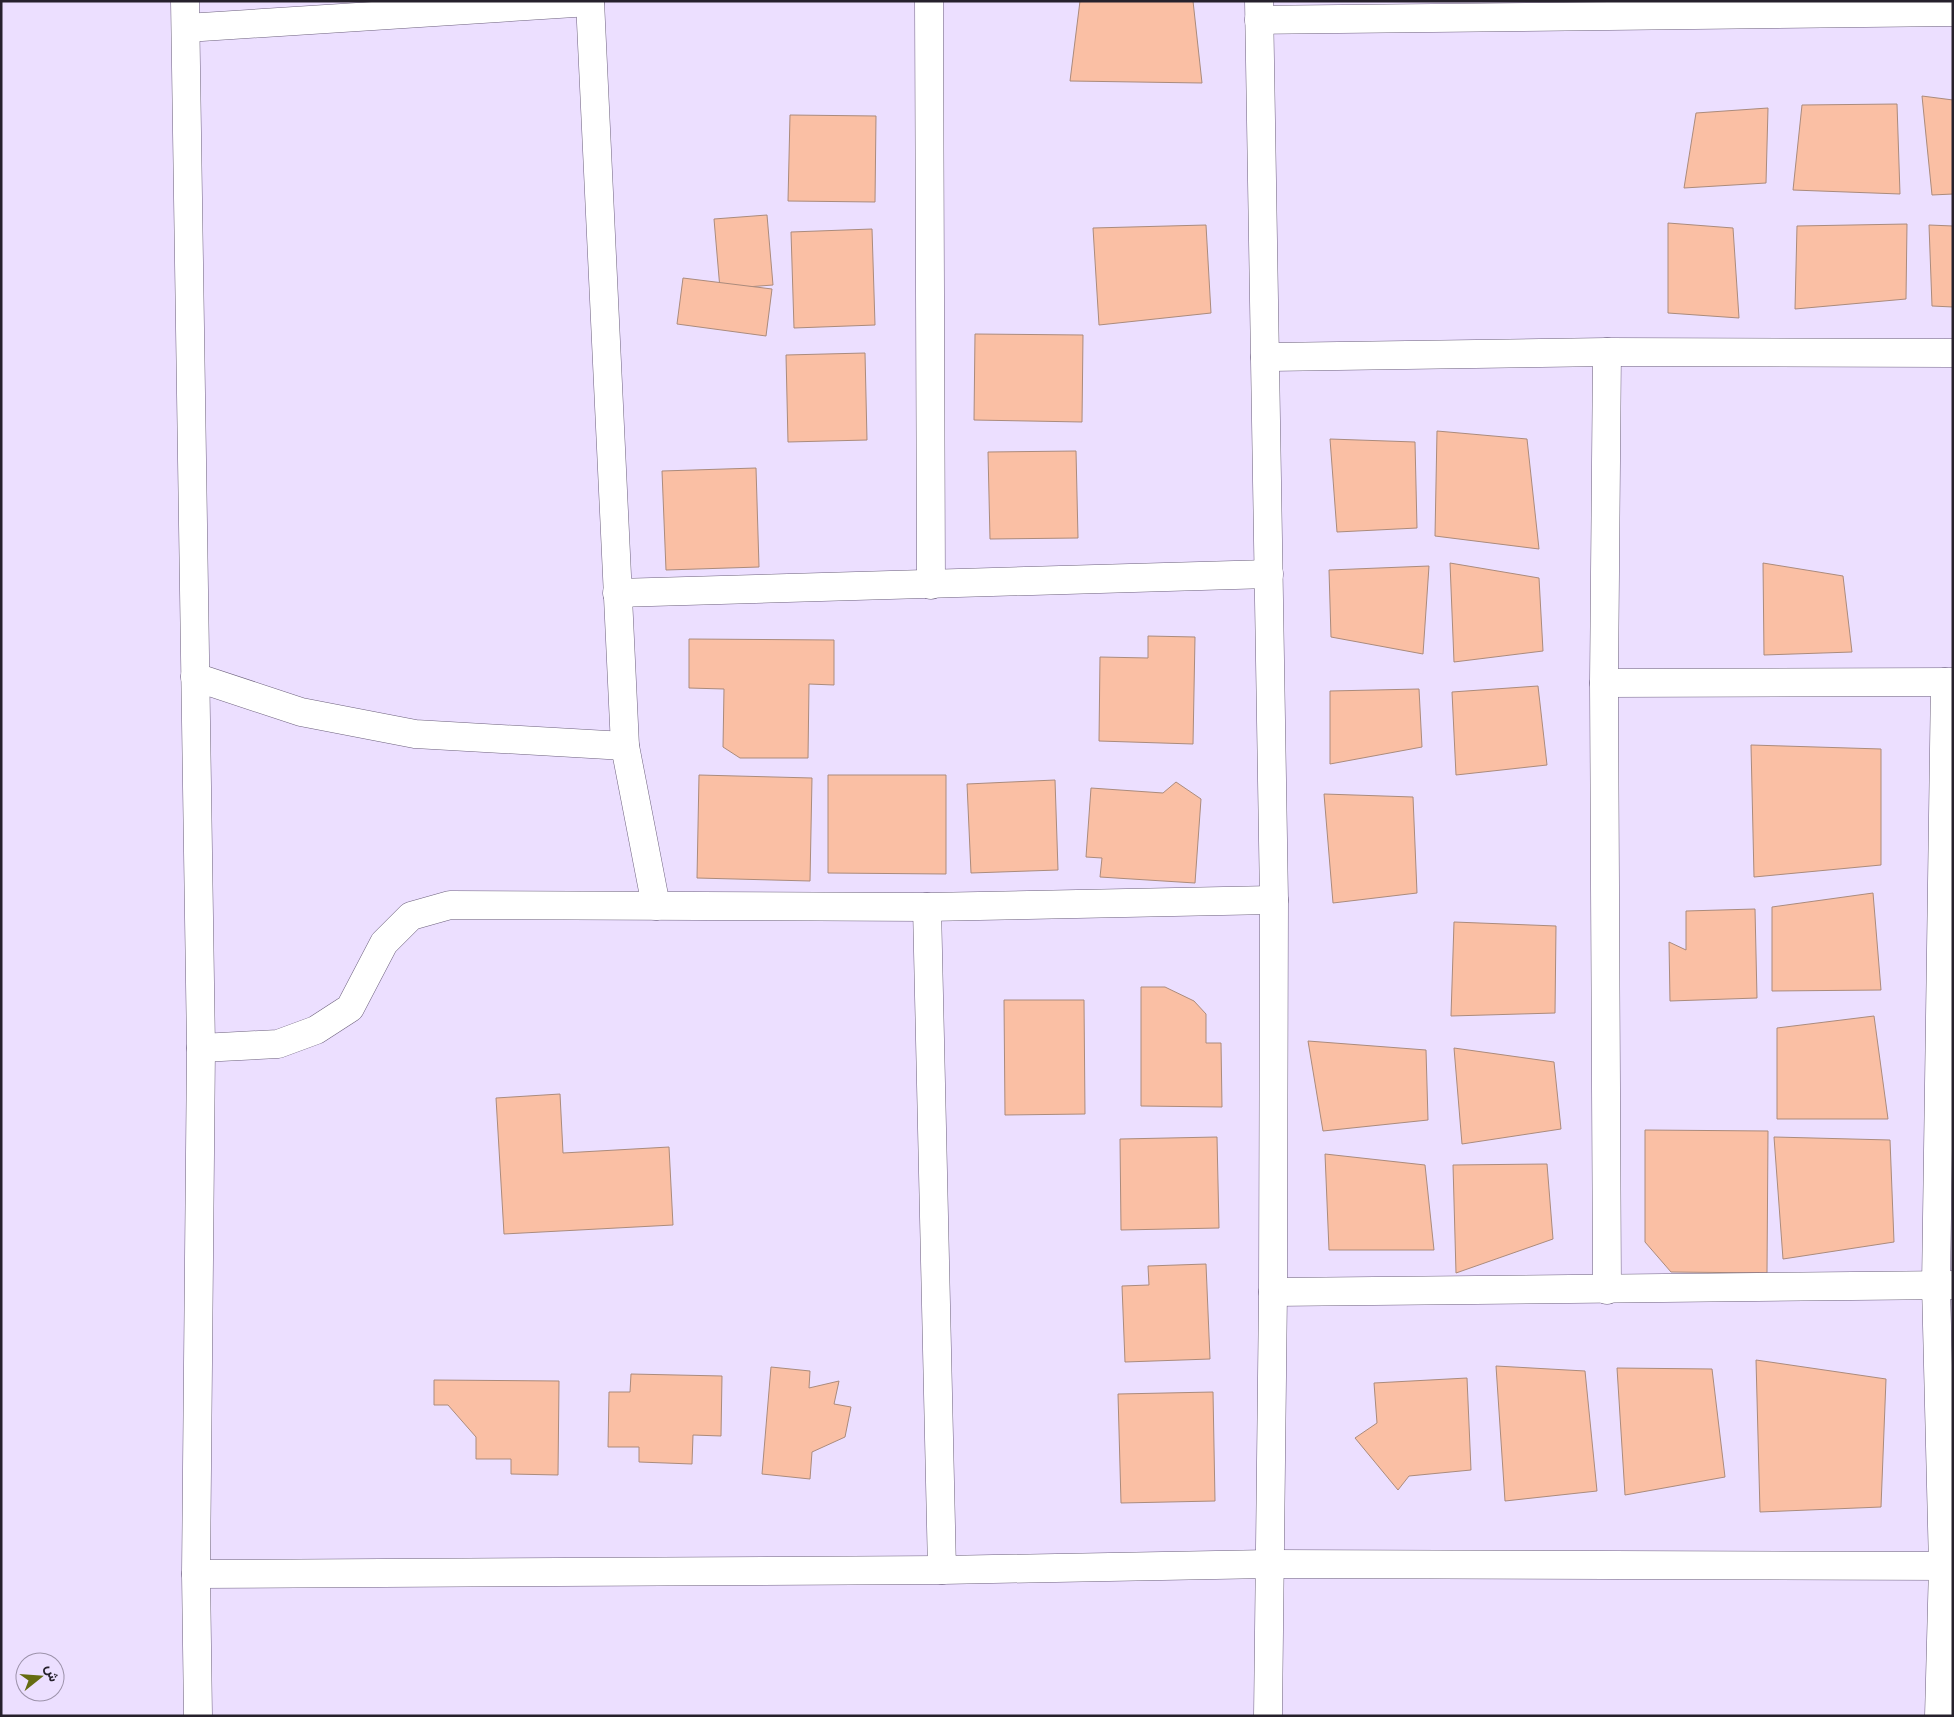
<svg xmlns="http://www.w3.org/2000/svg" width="1954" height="1717" font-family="'Exo 2',Vazirmatn,sans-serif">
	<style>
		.building { fill: #fabfa4; stroke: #ab8b7c }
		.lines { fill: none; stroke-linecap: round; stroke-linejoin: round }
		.minor-casing { stroke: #6d617d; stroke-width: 29 }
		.minor { stroke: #fff; stroke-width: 28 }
	</style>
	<rect width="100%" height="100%" fill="#ecdfff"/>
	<g class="building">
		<polygon points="1080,1 1193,1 1202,83 1070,81"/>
		<polygon points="1922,96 1953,100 1953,194 1932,195"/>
		<polygon points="1897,104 1900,194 1793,190 1802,105"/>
		<polygon points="1768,108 1766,183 1684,188 1696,113"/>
		<polygon points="790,115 876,116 875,202 788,201"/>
		<polygon points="767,215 773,285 720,289 714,219"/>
		<polygon points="1668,223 1733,228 1739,318 1668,313"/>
		<polygon points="1907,224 1906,299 1795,309 1797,226"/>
		<polygon points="1206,225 1211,313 1099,325 1093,228"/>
		<polygon points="1929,225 1953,226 1953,307 1932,306"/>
		<polygon points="872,229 875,325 794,328 791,232"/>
		<polygon points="683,278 772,289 766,336 677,324"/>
		<polygon points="975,334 1083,335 1082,422 974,420"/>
		<polygon points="865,353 867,440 788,442 786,355"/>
		<polygon points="1437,431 1527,439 1539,549 1435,536"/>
		<polygon points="1330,439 1415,442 1417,528 1337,532"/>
		<polygon points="1076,451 1078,538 990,539 988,452"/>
		<polygon points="756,468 759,567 666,570 662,471"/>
		<polygon points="1450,563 1539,578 1543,651 1454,662"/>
		<polygon points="1763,563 1843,576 1852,652 1764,655"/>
		<polygon points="1429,566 1423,654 1331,637 1329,570"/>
		<polygon points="1148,636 1195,637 1193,744 1099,741 1100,657 1148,658"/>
		<polygon points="689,639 834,640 834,685 809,684 808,758 740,758 723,747 724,689 689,688"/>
		<polygon points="1538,686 1547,765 1456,775 1452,692"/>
		<polygon points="1419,689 1422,747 1330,764 1330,691"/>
		<polygon points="1751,745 1881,749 1881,865 1754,877"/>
		<polygon points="699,775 812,778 810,881 697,878"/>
		<polygon points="828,775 946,775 946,874 828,873"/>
		<polygon points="1055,780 1058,870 971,873 967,784"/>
		<polygon points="1176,782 1201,799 1195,883 1100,877 1102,858 1086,857 1091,788 1163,793"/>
		<polygon points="1324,794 1413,797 1417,893 1333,903"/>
		<polygon points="1873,893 1881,990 1772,991 1772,907"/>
		<polygon points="1755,909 1757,998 1670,1001 1669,942 1686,950 1686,911"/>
		<polygon points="1454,922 1556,926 1555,1013 1451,1016"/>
		<polygon points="1141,987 1165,987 1194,1001 1206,1014 1206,1043 1221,1043 1222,1107 1141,1106"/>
		<polygon points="1004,1000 1084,1000 1085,1114 1005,1115"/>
		<polygon points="1874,1016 1888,1119 1777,1119 1777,1028"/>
		<polygon points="1308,1041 1426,1050 1428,1120 1323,1131"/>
		<polygon points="1454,1048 1554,1062 1561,1129 1462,1144"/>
		<polygon points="560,1094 563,1153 669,1147 673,1225 504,1234 496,1098"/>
		<polygon points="1645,1130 1768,1131 1767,1273 1671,1272 1645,1242"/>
		<polygon points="1217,1137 1219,1228 1121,1230 1120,1139"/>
		<polygon points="1774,1137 1890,1140 1894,1242 1783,1259"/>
		<polygon points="1325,1154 1425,1165 1434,1250 1329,1250"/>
		<polygon points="1547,1164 1553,1239 1456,1273 1453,1165"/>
		<polygon points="1206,1264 1210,1359 1125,1362 1122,1286 1149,1285 1148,1266"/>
		<polygon points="1756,1360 1886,1379 1881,1507 1760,1512"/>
		<polygon points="1496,1366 1585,1371 1597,1491 1505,1501"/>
		<polygon points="771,1367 810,1371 809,1388 839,1381 834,1404 851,1407 845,1437 812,1452 810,1479 762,1474"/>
		<polygon points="1617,1368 1712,1369 1725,1477 1625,1495"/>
		<polygon points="631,1374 722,1376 721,1436 693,1435 692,1464 639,1462 639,1447 608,1447 609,1392 630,1392"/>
		<polygon points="1467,1378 1471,1470 1409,1476 1398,1490 1355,1438 1377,1423 1374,1383"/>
		<polygon points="434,1380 559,1381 558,1475 511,1474 511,1459 476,1459 476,1437 448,1405 434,1405"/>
		<polygon points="1213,1392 1215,1501 1121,1503 1118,1394"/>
	</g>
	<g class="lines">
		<g class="minor-casing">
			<g id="minor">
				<polyline points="185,1 201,1048 196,1574 198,1716"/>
				<polyline points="590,1 625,746 656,906"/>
				<polyline points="929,1 931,585"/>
				<polyline points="1259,1 1274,900 1273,1292 1268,1716"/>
				<polyline points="1259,20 1953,12"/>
				<polyline points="186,28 590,2"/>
				<polyline points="1607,352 1604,683 1607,1290"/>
				<polyline points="1265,357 1607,352 1953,353"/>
				<polyline points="617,593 1269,574"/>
				<polyline points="195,677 301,712 415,734 625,746"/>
				<polyline points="1604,683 1953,682"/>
				<polyline points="927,907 942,1570"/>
				<polyline points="201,1048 278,1044 316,1030 350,1008 384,943 411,916 450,905 927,907 1274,900"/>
				<polyline points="1273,1292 1953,1285"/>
				<polyline points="196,1574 942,1570 1269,1564 1953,1566"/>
				<polyline points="1939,1716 1943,1566 1936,1285 1945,682"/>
			</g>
		</g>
		<use href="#minor" class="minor"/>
	</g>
	<rect width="1954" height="1717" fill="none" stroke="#26212c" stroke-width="5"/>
	<g transform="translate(40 1677) rotate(73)"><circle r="24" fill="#ecdfff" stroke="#9d93ab"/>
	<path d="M0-4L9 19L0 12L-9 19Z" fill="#666c11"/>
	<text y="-8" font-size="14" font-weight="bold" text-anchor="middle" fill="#26212c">ش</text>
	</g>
</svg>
